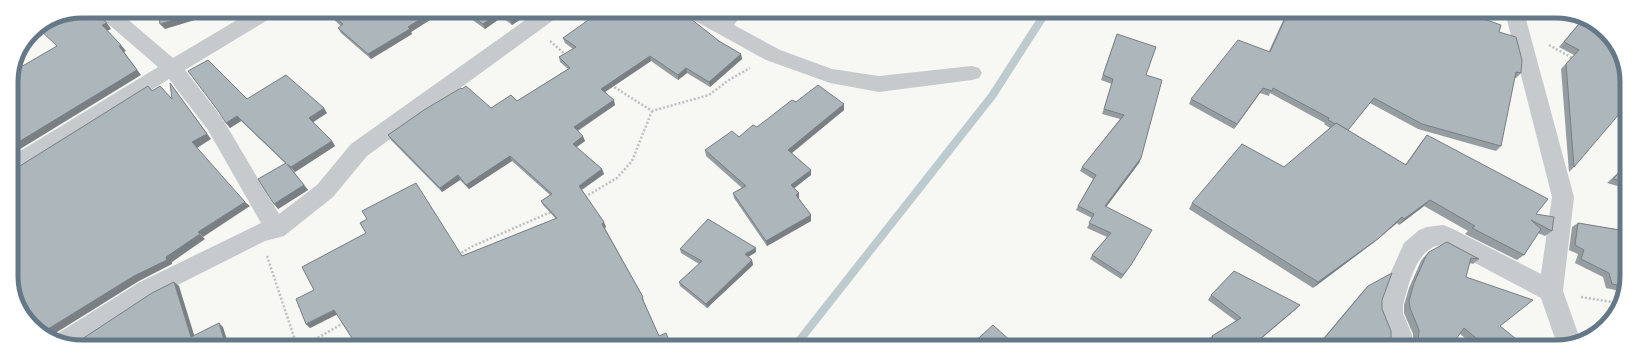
<svg xmlns="http://www.w3.org/2000/svg" width="1638" height="358" font-family="'DM Sans',sans-serif">
	<style>
		.lines { fill: none; stroke-linecap: round; stroke-linejoin: round }
		.stream { stroke: #bdcace; stroke-width: 8 }
		.path { stroke: #bdc0c2; stroke-width: 2.5; stroke-dasharray: 2 2; stroke-linecap: butt }
		.street { fill: #c6cacd; fill-rule: evenodd }
		.wall { fill: #959da1 }
		.shaded-wall { fill: #797f83 }
		.building { fill: #adb6bb; stroke: #797f83 }
		.rim { fill: none; stroke: #647887; stroke-width: 5 }
	</style>
	<rect width="100%" height="100%" fill="#f7f7f3"/>
	<g class="lines">
		<polyline class="stream" points="795,346 992,96 1046,12"/>
		<g class="path">
			<polyline points="550,41 567,56"/>
			<polyline points="1549,45 1574,59"/>
			<polyline points="611,85 652,111 709,95 729,80 750,68"/>
			<polyline points="585,197 617,178 632,161 652,111"/>
			<polyline points="458,255 473,246 551,212"/>
			<polyline points="267,256 297,346"/>
			<polyline points="1581,297 1618,303"/>
			<polyline points="304,346 345,322"/>
		</g>
		<g class="street">
			<polygon points="96,11 118,11 173,58 252,11 276,11 274,16 185,70 222,118 279,214 317,185 351,144 538,11 561,11 559,16 367,156 333,197 284,236 265,241 156,296 81,346 69,346 54,338 55,335 140,282 261,223 208,130 169,79 20,173 12,176 12,156 158,67 99,16"/>
			<polygon points="685,12 710,12 720,17 724,12 743,12 734,25 780,50 832,69 879,76 972,66 979,68 982,73 979,78 972,80 879,92 830,83 766,60 688,17"/>
			<path d="M1505,12H1524L1574,197L1563,291L1580,339L1558,347L1541,298L1441,245C1416,248 1409,284 1403,305V313L1412,335V347H1387L1388,335L1379,313V305L1386,283L1404,243L1419,230L1427,227L1443,225L1451,228L1541,274L1552,197Z"/>
		</g>
	</g>
	<g class="wall">
		<polygon points="120,11 145,11 130,19"/>
		<polygon points="324,11 444,11 411,32 412,34 371,59 341,33 338,28 341,26"/>
		<polygon points="460,11 533,11 512,25 502,17 485,29"/>
		<polygon points="588,11 687,12 686,12 688,14 688,17 719,41 741,54 742,59 710,87 687,73 678,80 651,61 605,92 615,105 578,131 585,141 576,147 602,169 604,174 582,190 606,227 605,228 643,297 644,301 644,302 659,336 671,346 337,314 310,328 306,324 462,256 556,219 543,205 541,201 550,195 512,161 469,189 460,180 442,192 391,140 388,135 462,89 491,108 517,101 568,69 560,62 559,57 573,49 565,43 563,38 595,16"/>
		<polygon points="785,12 795,12 790,15"/>
		<polygon points="1283,12 1464,12 1499,32 1521,73 1516,78 1514,78 1501,146 1496,151 1418,129 1370,103 1348,130 1405,165 1422,141 1427,135 1536,214 1552,231 1545,236 1538,233 1524,255 1517,260 1465,234 1468,231 1424,206 1399,225 1397,223 1373,243 1313,288 1189,209 1192,203 1284,167 1330,128 1324,124 1325,123 1270,93 1269,96 1260,93 1234,129 1189,104 1191,99 1269,51 1286,14"/>
		<polygon points="1565,12 1569,12 1606,32 1574,167 1569,172 1561,69 1574,55 1559,47 1581,21"/>
		<polygon points="1117,34 1146,75 1141,158 1139,163 1106,207 1128,269 1121,279 1090,259 1092,255 1107,237 1087,228 1092,218 1076,210 1078,206 1093,179 1080,171 1082,167 1120,119 1102,114 1112,84 1101,80"/>
		<polygon points="247,99 327,113 313,122 332,141 335,146 295,172 291,168 308,190 278,209 285,163 241,121 230,128 226,123"/>
		<polygon points="796,102 844,104 844,110 792,153 811,175 794,188 799,193 799,199 811,215 811,221 767,246 734,198 733,193 742,188 706,156 705,150 739,137 757,127"/>
		<polygon points="1626,165 1626,203 1621,187 1607,183"/>
		<polygon points="1578,223 1626,231 1626,289 1624,292 1606,288 1603,277 1575,263 1578,254 1569,250 1572,227"/>
		<polygon points="1447,242 1479,259 1473,264 1469,263 1466,277 1500,326 1526,347 1476,347 1460,334 1450,347 1316,347 1363,291 1368,286 1382,300 1382,309 1391,344 1413,344 1413,334 1404,313 1404,305 1409,288 1421,261 1424,257 1429,252"/>
		<polygon points="756,248 756,252 748,257 752,260 753,265 707,308 680,286 679,282 699,264 681,253 680,249"/>
		<polygon points="1211,295 1300,305 1296,309 1261,339 1270,347 1211,347 1208,343 1209,341 1208,340 1212,336 1236,321 1208,300"/>
	</g>
	<g class="shaded-wall">
		<polygon points="130,11 145,11 130,19 125,13"/>
		<polygon points="202,11 210,11 207,12 208,16 165,29 160,24"/>
		<polygon points="433,11 444,11 411,32 412,34 371,59 368,54 408,27"/>
		<polygon points="523,11 533,11 512,25 510,20"/>
		<polygon points="500,12 502,17 485,29 483,24"/>
		<polygon points="790,12 795,12 790,15"/>
		<polygon points="107,23 111,29 107,31 102,25"/>
		<polygon points="121,45 126,51 124,52 141,75 12,154 12,146 119,46"/>
		<polygon points="741,54 742,59 710,87 709,82"/>
		<polygon points="650,56 651,61 602,94 601,89"/>
		<polygon points="686,68 687,73 678,80 678,75"/>
		<polygon points="170,83 211,139 197,148 192,142"/>
		<polygon points="1263,88 1260,93 1234,129 1237,124"/>
		<polygon points="614,100 615,105 575,132 574,127"/>
		<polygon points="844,104 844,110 788,156 788,150"/>
		<polygon points="324,108 327,113 312,123 309,118"/>
		<polygon points="237,116 241,121 230,128 226,123"/>
		<polygon points="583,136 585,141 574,149 573,144"/>
		<polygon points="332,141 335,146 295,172 291,167"/>
		<polygon points="510,156 512,161 469,189 466,185"/>
		<polygon points="1141,158 1139,163 1103,211 1105,206"/>
		<polygon points="602,169 604,174 581,190 579,186"/>
		<polygon points="811,170 811,175 792,190 791,185"/>
		<polygon points="458,175 460,180 442,192 440,188"/>
		<polygon points="304,185 308,190 278,209 274,204"/>
		<polygon points="799,193 799,199 796,201 796,195"/>
		<polygon points="1430,200 1424,206 1399,225 1404,219"/>
		<polygon points="245,202 250,206 203,237 198,232"/>
		<polygon points="811,215 811,221 767,246 766,241"/>
		<polygon points="1402,217 1397,223 1373,243 1313,288 1318,282"/>
		<polygon points="604,222 606,227 604,228 602,224"/>
		<polygon points="200,234 205,239 172,262 172,264 139,281 54,334 53,337 46,334 48,329"/>
		<polygon points="1149,234 1128,269 1121,279 1123,275"/>
		<polygon points="756,248 756,252 745,259 745,254"/>
		<polygon points="752,260 753,265 707,308 706,304"/>
		<polygon points="174,282 179,286 196,341 191,337"/>
		<polygon points="1300,305 1296,309 1257,342 1261,338"/>
		<polygon points="334,310 338,314 310,328 306,324"/>
		<polygon points="219,323 223,327 229,346 226,346"/>
	</g>
	<g class="building">
		<polygon points="82,11 93,11 107,23 102,25 121,45 119,46 137,70 12,146 11,78 14,71 57,46 38,28 55,16"/>
		<polygon points="122,11 130,11 125,13"/>
		<polygon points="158,11 202,11 160,24"/>
		<polygon points="327,11 433,11 408,27 410,29 368,54 338,28 343,24"/>
		<polygon points="465,11 523,11 510,20 500,12 483,24"/>
		<polygon points="595,11 686,12 688,14 686,15 719,41 741,54 709,82 686,68 678,75 650,56 601,89 614,100 574,127 583,136 573,144 602,169 579,186 604,222 602,224 643,297 642,298 659,336 666,333 671,346 357,346 334,310 306,324 296,299 314,290 302,267 366,233 360,223 367,219 362,211 416,183 462,256 557,218 541,201 552,194 510,156 466,185 458,175 440,188 388,135 424,110 461,88 462,89 466,86 491,108 511,95 517,101 570,68 559,57 576,47 563,38 598,13"/>
		<polygon points="1288,12 1464,12 1501,25 1499,32 1516,37 1522,60 1521,73 1516,72 1501,146 1422,124 1374,98 1348,130 1336,123 1335,124 1328,120 1329,118 1273,88 1272,91 1263,88 1237,124 1191,99 1238,40 1270,52"/>
		<polygon points="1583,19 1606,32 1626,68 1626,106 1574,167 1566,64 1579,50 1564,42"/>
		<polygon points="1117,34 1156,47 1146,75 1162,80 1141,158 1105,206 1152,230 1131,265 1123,275 1092,255 1111,233 1089,223 1094,214 1078,206 1096,175 1082,167 1124,115 1104,109 1113,79 1103,75"/>
		<polygon points="208,60 247,99 286,75 324,108 309,118 332,141 291,167 287,164 304,185 274,204 258,179 286,163 237,116 226,123 219,112 188,71"/>
		<polygon points="170,83 207,134 192,142 245,202 198,232 200,234 166,257 167,260 134,276 48,329 46,334 32,326 12,290 12,170 15,169 148,86 152,91 160,86 172,99"/>
		<polygon points="818,85 844,104 788,150 811,170 791,185 799,193 796,195 811,215 766,241 733,193 746,186 705,150 732,131 739,137 753,125 757,127 792,100 796,102"/>
		<polygon points="1336,123 1406,165 1427,135 1548,199 1536,214 1554,217 1552,231 1531,220 1541,229 1524,255 1472,228 1475,226 1430,200 1404,219 1402,217 1379,238 1318,282 1192,203 1242,144 1284,167"/>
		<polygon points="1626,166 1626,182 1613,179"/>
		<polygon points="708,219 756,248 745,254 752,260 706,304 679,282 702,261 680,249"/>
		<polygon points="1578,223 1626,231 1626,287 1612,284 1609,273 1581,259 1584,250 1575,245"/>
		<polygon points="1447,242 1479,259 1471,258 1466,277 1533,300 1500,326 1526,347 1487,347 1464,328 1450,347 1317,347 1368,286 1392,273 1382,300 1382,309 1391,331 1391,344 1418,344 1419,330 1410,308 1409,301 1414,283 1426,256 1429,252"/>
		<polygon points="1234,271 1300,305 1261,338 1270,347 1218,347 1211,339 1213,337 1212,336 1241,318 1211,295"/>
		<polygon points="174,282 191,337 219,323 226,346 82,346 82,339 152,293"/>
		<polygon points="993,325 1015,345 1013,346 970,346"/>
		<polygon points="1549,340 1553,347 1536,347"/>
	</g>
	<path d="M0 0H1638V358H0ZM82 18H1556A64 64 0 0 1 1620 82V276A64 64 0 0 1 1556 340H82A64 64 0 0 1 18 276V82A64 64 0 0 1 82 18Z" fill="#fff" fill-rule="evenodd"/>
	<path class="rim" d="M82 18H1556A64 64 0 0 1 1620 82V276A64 64 0 0 1 1556 340H82A64 64 0 0 1 18 276V82A64 64 0 0 1 82 18Z"/>
</svg>
